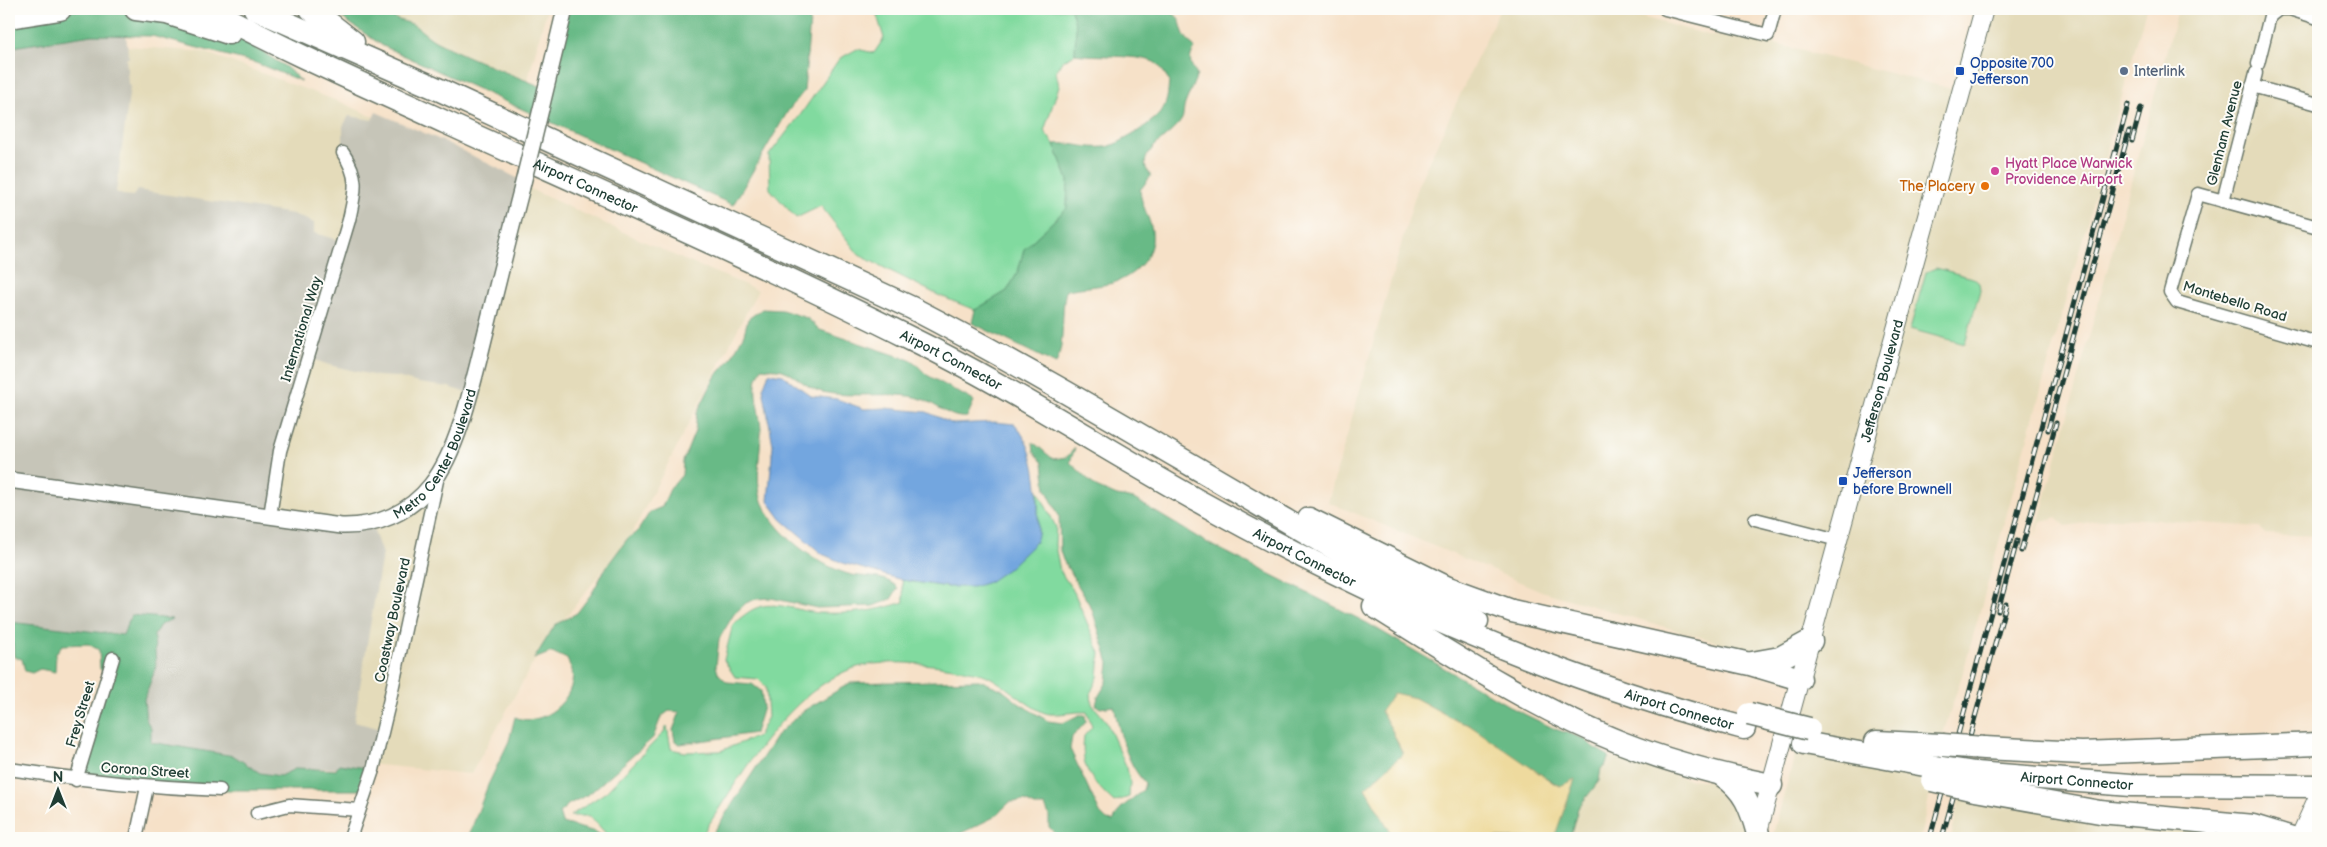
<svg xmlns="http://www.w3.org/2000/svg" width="2327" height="847" font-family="'Balsamiq Sans',sans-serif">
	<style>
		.built { fill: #e4dbba }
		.industrial { fill: #c6c5b8 }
		.green { fill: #81da9f; stroke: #508c6a }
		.forest { fill: #68ba86; stroke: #447c5d }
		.sand { fill: #eeda9e; stroke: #868c69 }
		.water { fill: #73a6df; stroke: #49728a }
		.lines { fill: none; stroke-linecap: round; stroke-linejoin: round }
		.minor-casing { stroke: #6a7668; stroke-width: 15 }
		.tertiary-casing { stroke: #6a7668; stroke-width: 18 }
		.secondary-casing { stroke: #6a7668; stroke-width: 20 }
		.primary-casing { stroke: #6a7668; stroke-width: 21 }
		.motorway-casing { stroke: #6a7668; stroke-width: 25 }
		.minor { stroke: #fff; stroke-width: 12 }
		.tertiary { stroke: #fff; stroke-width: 15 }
		.secondary { stroke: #fff; stroke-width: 18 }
		.primary { stroke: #fff; stroke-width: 19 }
		.motorway { stroke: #fff; stroke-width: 22 }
		.rail-casing { stroke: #1f3d34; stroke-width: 5 }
		.rail { stroke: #fdfcf7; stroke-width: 3; stroke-dasharray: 9; stroke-linecap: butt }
		.tertiary-bridge-casing { stroke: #6a7668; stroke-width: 18; stroke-linecap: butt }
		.motorway-bridge-casing { stroke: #6a7668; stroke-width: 25; stroke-linecap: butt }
		.tertiary-bridge { stroke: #fff; stroke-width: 15 }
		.motorway-bridge { stroke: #fff; stroke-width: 22 }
		.transit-dot { fill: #1a4fb4; stroke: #fdfcf7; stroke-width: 2 }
		.service-dot { fill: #5c6f8a; stroke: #fdfcf7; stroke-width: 2 }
		.hotel-dot { fill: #d1479c; stroke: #fdfcf7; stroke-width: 2 }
		.food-dot { fill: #e8710a; stroke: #fdfcf7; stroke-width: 2 }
		.labels { text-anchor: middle; stroke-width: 4; stroke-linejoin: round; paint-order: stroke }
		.transit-label { font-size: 14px; fill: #164399; stroke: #fdfcf7; text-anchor: start }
		.service-label { font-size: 14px; fill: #4e5e75; stroke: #fdfcf7; text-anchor: start }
		.street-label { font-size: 14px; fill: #1f3d34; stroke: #fdfcf7 }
		.hotel-label { font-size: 14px; fill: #b23c85; stroke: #fdfcf7; text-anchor: start }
		.food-label { font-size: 14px; fill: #c56008; stroke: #fdfcf7; text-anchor: end }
	</style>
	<rect width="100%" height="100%" fill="#fdfcf7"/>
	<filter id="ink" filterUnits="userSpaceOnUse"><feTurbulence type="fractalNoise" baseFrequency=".02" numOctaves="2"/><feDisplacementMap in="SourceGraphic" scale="10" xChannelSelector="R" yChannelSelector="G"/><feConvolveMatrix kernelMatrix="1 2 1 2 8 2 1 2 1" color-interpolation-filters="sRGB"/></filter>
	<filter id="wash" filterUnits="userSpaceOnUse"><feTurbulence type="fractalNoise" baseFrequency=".0096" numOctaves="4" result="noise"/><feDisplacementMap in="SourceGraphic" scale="20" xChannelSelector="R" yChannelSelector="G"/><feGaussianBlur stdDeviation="1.12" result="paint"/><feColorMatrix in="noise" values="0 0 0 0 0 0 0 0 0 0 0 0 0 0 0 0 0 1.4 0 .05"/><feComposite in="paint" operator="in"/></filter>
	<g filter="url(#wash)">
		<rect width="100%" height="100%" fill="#f6e1c8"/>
		<g class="built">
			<polygon points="351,9 547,9 522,101"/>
			<polygon points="1500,9 1612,9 1708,35 1775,44 1952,89 1975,9 2146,9 1964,669 1944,731 1920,838 1772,838 1818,671 1544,592 1328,502 1418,185"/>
			<polygon points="2178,9 2318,9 2318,536 2265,534 2260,527 2144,519 2113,518 2066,526 2056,517 2041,522 2035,536"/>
			<polygon points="75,42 204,52 343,103 682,259 758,290 632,533 541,649 471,774 121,740 9,50"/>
			<polygon points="1609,756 1687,779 1721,782 1754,833 1769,838 1554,838 1575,779 1599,781 1601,768 1605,766"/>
			<polygon points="1961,791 2283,838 1951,838"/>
		</g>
		<polygon class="industrial" points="92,35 126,36 129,58 126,58 128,83 130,87 116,192 123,195 133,196 137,190 293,214 314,223 314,233 341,241 356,189 343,153 343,126 349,116 372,120 376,112 445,142 521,180 469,394 449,387 418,383 397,377 377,376 329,365 307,357 272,517 371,523 382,554 354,722 382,729 372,769 297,768 280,776 260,773 234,756 151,742 151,728 146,720 144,699 156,667 154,635 160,625 170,622 124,635 9,622 9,46 13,47"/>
		<g class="green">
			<polygon points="875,9 1071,9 1076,27 1075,54 1062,61 1056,72 1059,86 1044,131 1054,144 1068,180 1067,208 1024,249 1018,272 1007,291 975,310 938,295 859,255 821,206 796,218 770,189 769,155 801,114 839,59 857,49 874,53 884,38"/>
			<polygon points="1936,268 1973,278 1979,283 1980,290 1965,344 1910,329 1926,272"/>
			<path d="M1038,490L1056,527L1055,545L1060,571L1074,592L1100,653L1098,677L1091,692L1092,704L1106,721L1127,768L1130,782L1129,797L1114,802C1091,780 1080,769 1084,736L1092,727L1087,712C1075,711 1062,715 1050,714C1033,713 999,678 982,674C946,665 878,655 844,672C780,702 738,781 700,838H610L590,816H570L606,792L664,732L667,726L671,749L685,752L720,751L758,736L768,717L766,687L758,679L735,677L724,660L733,624C741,618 749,610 759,607C778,601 801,612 820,613C852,614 873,612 904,602L902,580L948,587L1038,535Z"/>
		</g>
		<g class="forest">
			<path d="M329,9H382C391,19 400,20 412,24C418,27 429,38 437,42C473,60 510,74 547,89L568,9H811L804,91L788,111L733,205L383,46Z"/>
			<path d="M1071,9H1165C1181,18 1178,16 1183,32C1185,38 1192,44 1195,49C1187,58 1191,66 1197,75C1193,85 1189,94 1185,104C1183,109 1184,115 1182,119C1172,138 1130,153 1151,176L1140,190C1141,205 1150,218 1152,231C1155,256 1135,276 1113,283C1098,287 1081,287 1066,290C1060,314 1066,340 1056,364L972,323L975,310L1007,291L1018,272L1024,249L1067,208L1068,180L1054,144C1071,142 1087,149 1104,147C1117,147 1152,123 1160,113C1168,103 1168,92 1169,80C1165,75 1162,68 1157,64C1146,54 1093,57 1075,54L1076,27Z"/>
			<polygon points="93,10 138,12 237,36 286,67 301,81 256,63 152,36 92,35 13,47 9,46 9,21 65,11"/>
			<path d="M762,309L782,310L807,318L820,330L913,361L927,375L974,401L967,417C950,419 938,405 922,399C896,390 852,399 822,392C807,388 798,377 785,371C779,368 769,369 762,368C748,388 762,412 761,435C760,452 757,471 759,488C762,526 818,567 852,575C870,578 885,575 898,588L891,599L873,606L817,608L771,598L756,599L746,603L734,614L719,639L716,666L718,673L727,682L752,684L761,691L763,707L755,733L680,744L675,741L673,730L680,712L669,711L661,717L653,738L589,794L569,804L559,813L562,823L596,832L605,838H468L488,785L509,741L515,717C541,729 578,699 572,670C571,667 568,662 567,659L552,652L534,659L555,625L577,613L592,593L607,566L628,538L637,532L650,512L662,507L670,489L682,475L683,461L695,431L697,413L715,377L730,360L744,334L748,319Z"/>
			<path d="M1033,442L1053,459L1067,457L1075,448L1070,462L1096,487L1117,496L1134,499L1204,541L1367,623L1516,710L1555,729L1585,739L1593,747L1609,756L1605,766L1601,768L1599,781L1578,808L1570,838H1554L1560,786L1508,754L1469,725L1457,721L1415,698L1403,696L1381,711L1392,730L1403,754L1365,788L1394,838L1353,835L1351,838H1060L1049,827V815L1045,806H1035L1025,801L1010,802L994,817L951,838H710L778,734L803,711L850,683L979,680L1001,689L1020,704L1048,721L1063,723L1079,715H1085L1086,722L1072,737L1070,749L1100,813L1107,820L1113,821L1121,808L1143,790L1145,783C1126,762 1120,733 1114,706L1100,708L1096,705L1098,697L1107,682L1109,663L1092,609L1063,560L1060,551L1059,516L1046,489L1043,463L1034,452Z"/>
			<polygon points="131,615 172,619 160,625 154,635 156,667 144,699 146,720 151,728 151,742 234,756 260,773 280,776 297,768 336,770 339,764 372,769 366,790 229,790 78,779 106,675 100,669 99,650 88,644 62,645 56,653 55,672 40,669 32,673 25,671 22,659 14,657 13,644 9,641 9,622 123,635"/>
		</g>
		<polygon class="sand" points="1394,693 1415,698 1457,721 1469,725 1555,784 1560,786 1575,779 1554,838 1394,838 1365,788 1403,754 1392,730 1381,711"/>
		<path class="water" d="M769,373L783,375L811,396L837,399L864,409L885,408L927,412L953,424L994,422L1015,424C1040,455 1038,497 1038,535L1036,542L1008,569L989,582L973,587H948L902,580L843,563L822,554L781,519L768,501L773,445L763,388Z"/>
	</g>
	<g filter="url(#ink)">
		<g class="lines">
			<g class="minor-casing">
				<g id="minor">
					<polyline points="1665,9 1768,35 1775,9"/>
					<polyline points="2258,64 2270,16 2279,9 2290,9 2318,18"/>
					<polyline points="2252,86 2318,104"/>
					<polyline points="2223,201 2256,73"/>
					<polyline points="2318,227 2198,194 2170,292 2177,302 2318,343"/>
					<path d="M270,516L280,451L349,220C355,192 360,178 343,153"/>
					<polyline points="1755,519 1838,540"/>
					<path d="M9,769C79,780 148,787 220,790"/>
					<polyline points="76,780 113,658"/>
					<polyline points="257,813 289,805 359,810"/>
					<polyline points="136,838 147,787"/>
					<polyline points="350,838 373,770 390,699 438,476"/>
				</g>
			</g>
			<g class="tertiary-casing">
				<g id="tertiary">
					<polyline points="541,109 565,9"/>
					<path id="s1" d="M9,480L341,526C377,527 409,513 431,485C459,450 474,379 485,335C497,286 509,237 522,187"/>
				</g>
			</g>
			<g class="secondary-casing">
				<g id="secondary">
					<path id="s2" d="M1757,835L1984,9"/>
				</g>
			</g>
			<g class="primary-casing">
				<polyline id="primary" points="2300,838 2318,798"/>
			</g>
			<g class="motorway-casing">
				<g id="motorway">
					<polyline points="136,9 167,13 229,33"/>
					<path id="s3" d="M209,9C286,51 367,86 447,123C603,194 759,262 912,339C1014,389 1109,452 1209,507C1379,601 1556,679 1744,728"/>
					<path d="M255,9L440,90L912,308C1024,366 1133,431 1241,494C1319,540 1395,586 1477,621"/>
					<polyline points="311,9 353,42"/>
					<polyline points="9,17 60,9"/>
					<polyline points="1309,519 1446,587 1512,611 1750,664 1800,679"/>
					<path d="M1374,606C1454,656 1534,708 1622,743C1670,762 1721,775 1771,785"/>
					<polyline points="1752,663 1780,658 1811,641"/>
					<polyline points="1876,742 1942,745"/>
					<polyline points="1804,743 1936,767"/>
					<polyline points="1984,748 2082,753 2318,744"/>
					<path id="s4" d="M1975,773L2131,785L2318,786"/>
					<path d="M1722,775C1745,790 1751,808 1758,834"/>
					<polyline points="1975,790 2100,812 2253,826 2292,838"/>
				</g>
			</g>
			<use href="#minor" class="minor"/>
			<use href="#tertiary" class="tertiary"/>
			<use href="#secondary" class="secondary"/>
			<use href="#primary" class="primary"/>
			<use href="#motorway" class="motorway"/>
			<g class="rail-casing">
				<g id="rail">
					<polyline points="2132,141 2141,108"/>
					<polyline points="2048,430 2129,131"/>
					<polyline points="2021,551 2056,423"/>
					<polyline points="1998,611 2017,541"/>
					<polyline points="1930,838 2128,105"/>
					<polyline points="1942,838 2006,604"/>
				</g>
			</g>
			<use href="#rail" class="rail"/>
			<g class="tertiary-bridge-casing">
				<polyline id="tertiary-bridge" points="522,187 541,109"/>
			</g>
			<g class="motorway-bridge-casing">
				<g id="motorway-bridge">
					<polyline points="1749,714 1809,729"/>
					<polyline points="1942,745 1984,748"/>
					<polyline points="1936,767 1975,773"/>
					<polyline points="1932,780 1975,790"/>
				</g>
			</g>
			<use href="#tertiary-bridge" class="tertiary-bridge"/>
			<use href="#motorway-bridge" class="motorway-bridge"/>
		</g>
	</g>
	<g class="transit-dot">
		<rect x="1955" y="66" width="10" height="10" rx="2.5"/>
		<rect x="1838" y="476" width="10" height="10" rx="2.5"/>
	</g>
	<circle class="service-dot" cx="2124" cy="71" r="5"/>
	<circle class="hotel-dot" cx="1995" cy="171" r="5"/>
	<circle class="food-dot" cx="1985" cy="186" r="5"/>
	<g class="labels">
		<g class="transit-label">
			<text x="1970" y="68">Opposite 700<tspan x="1970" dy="16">Jefferson</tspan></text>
			<text x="1853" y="478">Jefferson<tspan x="1853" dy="16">before Brownell</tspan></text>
		</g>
		<g class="service-label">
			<text x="2134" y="76">Interlink</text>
		</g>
		<g class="street-label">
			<text transform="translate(2224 133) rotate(-76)" y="5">Glenham Avenue</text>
			<text dy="5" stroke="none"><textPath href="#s3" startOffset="416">Airport Connector</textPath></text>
			<text transform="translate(2235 301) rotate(17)" y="5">Montebello Road</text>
			<text transform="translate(301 329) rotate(-73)" y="5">International Way</text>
			<text dy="5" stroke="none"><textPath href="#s3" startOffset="821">Airport Connector</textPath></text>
			<text dy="5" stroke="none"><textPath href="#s2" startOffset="471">Jefferson Boulevard</textPath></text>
			<text dy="5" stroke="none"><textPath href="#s1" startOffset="466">Metro Center Boulevard</textPath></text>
			<text dy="5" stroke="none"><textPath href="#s3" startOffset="1226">Airport Connector</textPath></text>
			<text transform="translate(392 620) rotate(-78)" y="5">Coastway Boulevard</text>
			<text dy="5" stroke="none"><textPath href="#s3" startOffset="1631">Airport Connector</textPath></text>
			<text transform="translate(80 714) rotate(-73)" y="5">Frey Street</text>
			<text transform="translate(145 770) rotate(4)" y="5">Corona Street</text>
			<text dy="5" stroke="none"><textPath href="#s4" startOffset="102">Airport Connector</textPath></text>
		</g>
		<g class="hotel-label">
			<text x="2005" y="168">Hyatt Place Warwick<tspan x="2005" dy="16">Providence Airport</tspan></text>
		</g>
		<g class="food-label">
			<text x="1975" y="191">The Placery</text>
		</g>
	</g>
	<rect width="2327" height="847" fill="none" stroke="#fdfcf7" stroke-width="30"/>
	<g transform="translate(58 790)" stroke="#fdfcf7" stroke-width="4" paint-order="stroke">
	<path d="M0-4L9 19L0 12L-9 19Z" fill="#1f3d34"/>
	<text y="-8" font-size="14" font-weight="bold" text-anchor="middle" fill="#1f3d34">N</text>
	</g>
</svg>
